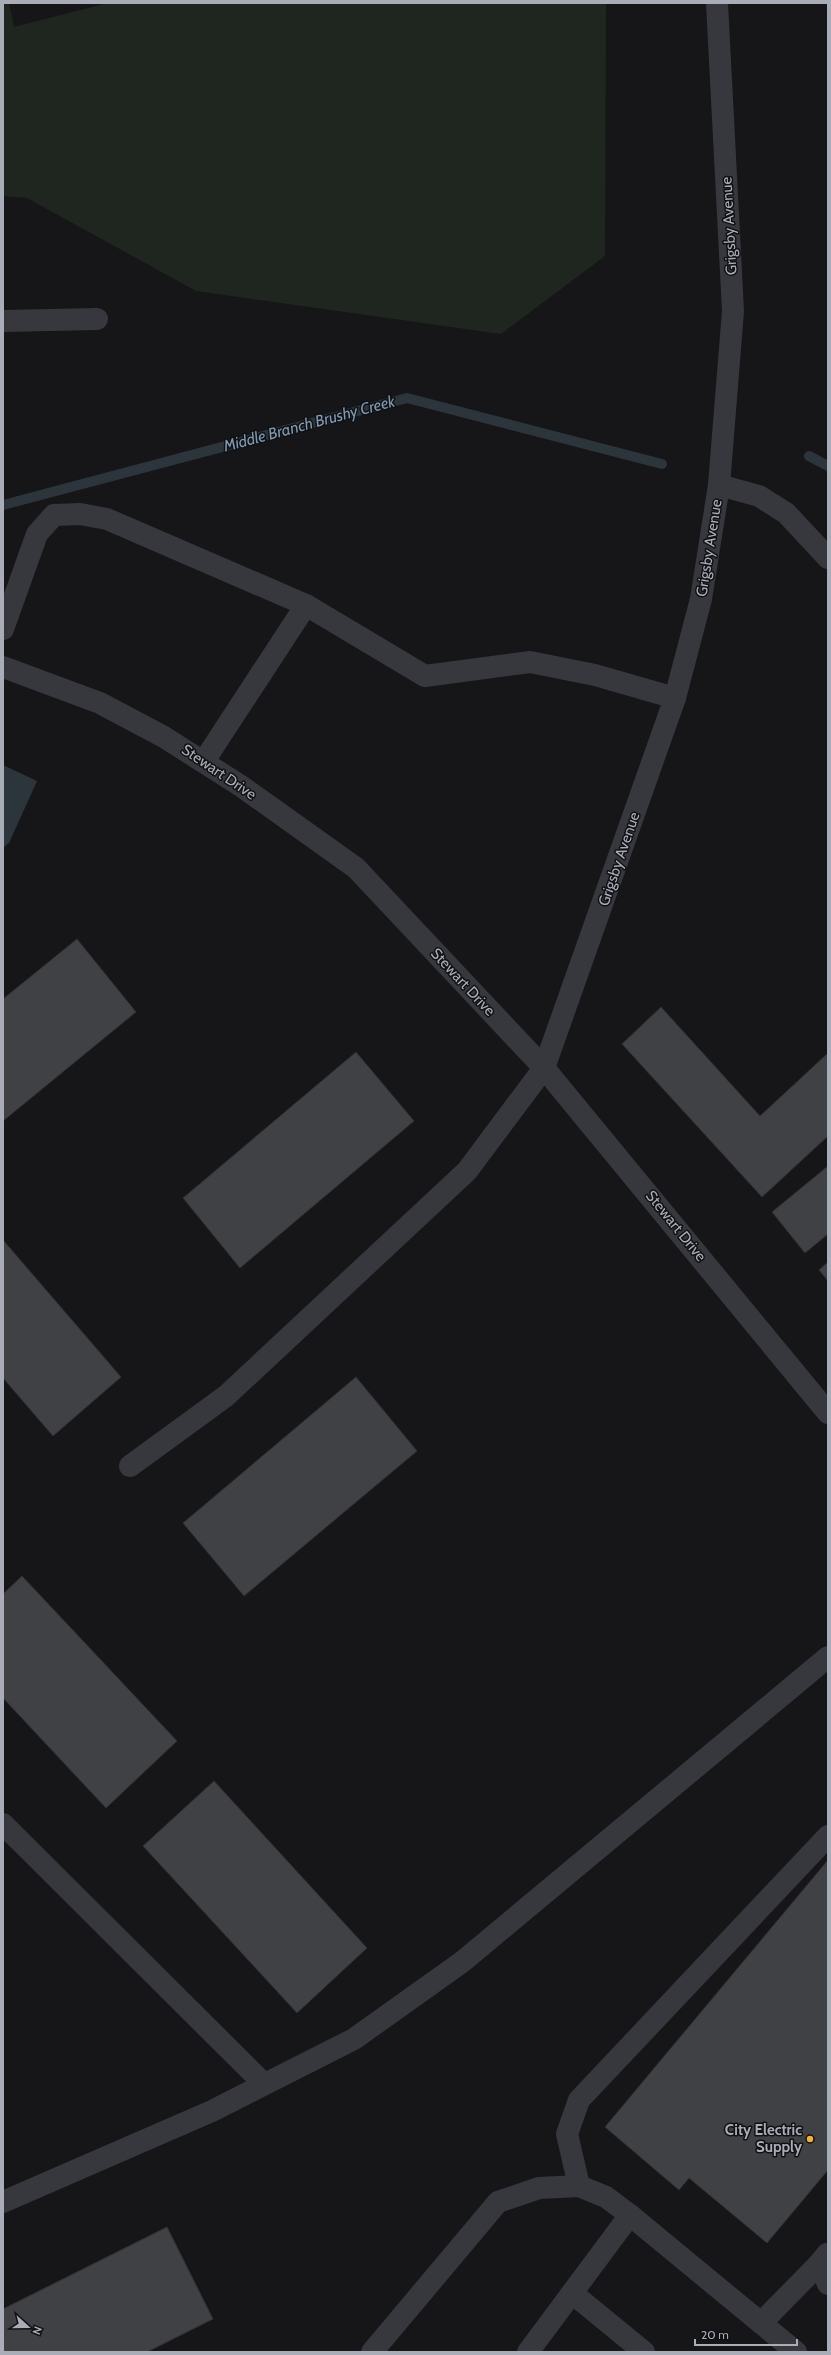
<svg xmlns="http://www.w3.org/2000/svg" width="831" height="2355" font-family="Cabin,sans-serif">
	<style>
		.green { fill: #1e261f }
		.water { fill: #2c353c }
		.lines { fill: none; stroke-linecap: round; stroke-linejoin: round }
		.stream { stroke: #2c353c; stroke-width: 10 }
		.building { fill: #404145; stroke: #303034 }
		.minor { stroke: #37383d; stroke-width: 22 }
		.poi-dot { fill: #f2b134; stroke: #111113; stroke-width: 1.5 }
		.labels { text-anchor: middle; stroke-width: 3; stroke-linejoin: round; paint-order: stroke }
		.street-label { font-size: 15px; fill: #a8adb8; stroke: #111113 }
		.poi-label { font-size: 15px; font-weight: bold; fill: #a8adb8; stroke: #111113; text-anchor: end }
		.water-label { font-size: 16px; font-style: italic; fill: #7f9bb3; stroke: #111113 }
	</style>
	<rect width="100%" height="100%" fill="#161618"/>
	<polygon class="green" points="3,3 9,3 14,27 108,3 606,3 605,256 501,334 196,291 27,198 3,196"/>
	<polygon class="water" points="3,765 37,781 9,843 3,848"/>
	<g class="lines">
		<g class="stream">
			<polyline points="809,456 828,466"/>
			<polyline points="3,505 407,398 662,464"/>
		</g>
	</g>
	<g class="building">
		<polygon points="77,939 136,1012 3,1121 3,999"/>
		<polygon points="661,1007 760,1116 828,1053 828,1136 762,1197 622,1044"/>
		<polygon points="356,1052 414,1121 240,1268 183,1198"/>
		<polygon points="828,1166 828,1234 805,1253 772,1212"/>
		<polygon points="3,1240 121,1377 53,1436 3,1378"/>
		<polygon points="828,1262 828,1281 819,1270"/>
		<polygon points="356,1377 417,1451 244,1596 183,1523"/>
		<polygon points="22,1576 177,1741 106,1808 3,1698 3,1594"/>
		<polygon points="214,1781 367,1948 297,2013 143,1846"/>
		<polygon points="828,1860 828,2170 767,2243 689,2178 679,2190 605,2127"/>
		<polygon points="167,2227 213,2319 147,2352 3,2352 3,2309"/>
	</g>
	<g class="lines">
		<g class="minor">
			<polyline points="3,321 97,319"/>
			<polyline points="719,485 759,496 786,513 828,558"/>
			<polyline points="3,629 37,534 54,515 80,514 107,519 306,605 425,676 530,662 595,675 675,698"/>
			<polyline points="3,667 100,703 164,737 241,786 356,868 544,1068 828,1413"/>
			<polyline points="204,761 306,605"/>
			<polyline points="130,1466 226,1396 467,1171 544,1068 675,698 701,599 719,485 733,311 717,3"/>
			<polyline points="3,1824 264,2084"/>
			<polyline points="579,2186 567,2134 579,2100 828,1836"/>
			<polyline points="3,2202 212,2111 354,2039 462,1962 828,1657"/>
			<polyline points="827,2254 819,2264 828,2284"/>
			<polyline points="572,2293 644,2352"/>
			<polyline points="761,2323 819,2264"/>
			<polyline points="372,2352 498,2202 539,2188 579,2186 606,2197 630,2215"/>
			<polyline points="528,2352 630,2215 796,2352"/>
		</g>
	</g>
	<circle class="poi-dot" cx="810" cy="2139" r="4"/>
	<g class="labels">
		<g class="street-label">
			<text transform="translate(729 226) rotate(-93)" y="5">Grigsby Avenue</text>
			<text transform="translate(709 548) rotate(-81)" y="5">Grigsby Avenue</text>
			<text transform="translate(219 772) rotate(34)" y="5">Stewart Drive</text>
			<text transform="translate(619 859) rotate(-71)" y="5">Grigsby Avenue</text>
			<text transform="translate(463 982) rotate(47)" y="5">Stewart Drive</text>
			<text transform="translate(676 1226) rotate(51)" y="5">Stewart Drive</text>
		</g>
		<g class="poi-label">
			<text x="802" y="2135">City Electric<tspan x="802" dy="17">Supply</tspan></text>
		</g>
		<g class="water-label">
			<text transform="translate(309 423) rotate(-15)" y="6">Middle Branch Brushy Creek</text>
		</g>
	</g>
	<rect width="831" height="2355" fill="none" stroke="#a8adb8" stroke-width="8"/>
	<g transform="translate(28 2327) rotate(111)" stroke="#111113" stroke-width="3" paint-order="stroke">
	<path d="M0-3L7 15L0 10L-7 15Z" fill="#a8adb8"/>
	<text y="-6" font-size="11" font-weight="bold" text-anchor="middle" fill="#a8adb8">N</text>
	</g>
	<path d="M695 2339v6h102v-6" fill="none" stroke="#a8adb8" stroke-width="2"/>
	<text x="701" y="2339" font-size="12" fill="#a8adb8" stroke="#111113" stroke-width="3" paint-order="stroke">20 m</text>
</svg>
